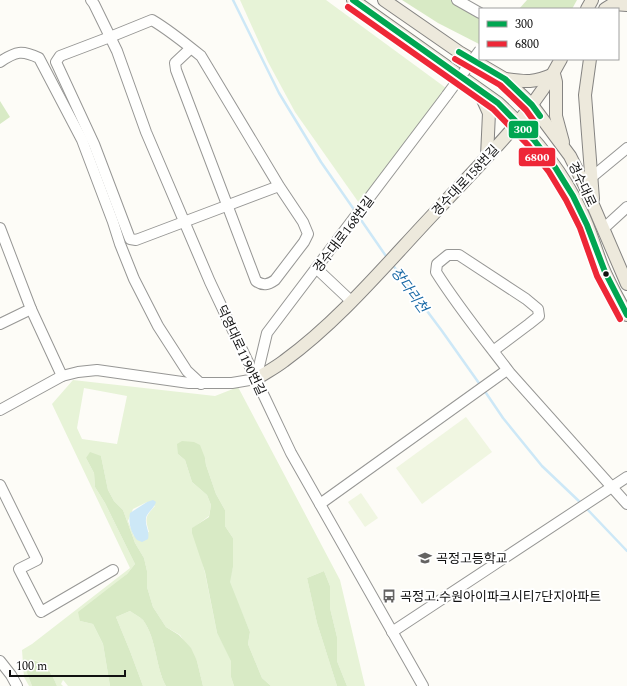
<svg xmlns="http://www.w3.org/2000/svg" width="627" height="686" font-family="Spectral,'Noto Sans KR',serif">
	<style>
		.green { fill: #e7f3d7; fill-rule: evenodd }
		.forest { fill: #d8eac5 }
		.pitch { fill: #f0f6e1 }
		.water { fill: #cde8f7 }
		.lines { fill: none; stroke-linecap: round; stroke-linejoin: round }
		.stream { stroke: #cde8f7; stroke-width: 2.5 }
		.minor-casing { stroke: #979795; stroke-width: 12 }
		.major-casing { stroke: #858482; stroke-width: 14 }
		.minor { stroke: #fffffe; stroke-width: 10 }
		.major { stroke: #ede9dc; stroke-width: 12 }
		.minor-bridge-casing { stroke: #979795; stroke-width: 12; stroke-linecap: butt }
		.minor-bridge { stroke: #fffffe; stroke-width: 10 }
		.bus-1-casing { stroke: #fff; stroke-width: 9 }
		.bus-2-casing { stroke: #fff; stroke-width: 9 }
		.bus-1 { stroke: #00a651; stroke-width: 6 }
		.bus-2 { stroke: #ee2737; stroke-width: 6 }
		.bus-dot { fill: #111; stroke: #fff; stroke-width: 1.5 }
		.labels { text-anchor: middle; stroke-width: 4; stroke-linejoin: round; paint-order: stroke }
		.street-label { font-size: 13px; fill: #111; stroke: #fff }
		.poi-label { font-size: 13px; fill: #111; stroke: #fff; text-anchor: start }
		.water-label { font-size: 14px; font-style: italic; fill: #1768a6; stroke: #fff }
		.line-badge { stroke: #fff; stroke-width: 1.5 }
		.badge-label { font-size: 11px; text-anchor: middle; font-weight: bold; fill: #fff }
	</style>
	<rect width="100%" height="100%" fill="#fdfcf7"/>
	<g class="green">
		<polygon points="240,0 326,0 446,88 359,203 295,112 268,62"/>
		<path d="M73,380L215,396L238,387L340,580L365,686H347L337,661V637L330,608V586L324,571L307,578L317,623L337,686H271L262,678L248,644L250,632L229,582L233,567V538L225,526V510L216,494L206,465L205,458L178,454L185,460L192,482L207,495L211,505L209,516L193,528L205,573L217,633L232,661L231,677L234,686H203L197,661L180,635L166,627L153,607L147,587V571L144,558L135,543L123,510L114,501L108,490L101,456L86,458L94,473L95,487L105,503L135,564L127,574L106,592L80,621L93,624L103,644L110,686H68L64,681L63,680L61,684L63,686H57C51,672 46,659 28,660L27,673L32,686H29L24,677L22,650L32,644L130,568L52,404ZM84,388L127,396L117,444L82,439L77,428ZM147,502L155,506C145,517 145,518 149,532L134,536L128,521L133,509Z"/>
		<path d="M130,611C134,614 140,617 143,620C157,639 155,666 166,686H143L130,651L116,617Z"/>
	</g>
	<g class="forest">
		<polygon points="402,0 451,0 480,18 480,43 479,44 438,23"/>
		<polygon points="527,0 577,0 572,9 519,9"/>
		<polygon points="0,101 10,117 0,124"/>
		<polygon points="182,441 194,442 200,445 205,458 206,465 216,494 225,510 225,526 233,538 233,567 230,582 250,632 248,644 262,678 271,686 234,686 231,677 231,661 217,633 205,572 192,533 192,528 209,517 211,505 207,495 192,482 185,460 178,454 177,444"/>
		<path d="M90,452L101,456L108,490L114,501L123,510L135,543L144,558L147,571V587L153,607L166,627L179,635L191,648L197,661L203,686H166C155,666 157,639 143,620C140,617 134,614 130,611L116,617L130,651L143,686H110L103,644L93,624L80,621L78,612L127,574L135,564L105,503L95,487L94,473L86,458Z"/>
		<polygon points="324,571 330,586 330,608 337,637 337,661 347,686 337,686 317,623 307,578"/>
		<path d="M28,660C45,660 51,672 57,686H32L27,673Z"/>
	</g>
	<g class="pitch">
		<polygon points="466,417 492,452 422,504 396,468"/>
		<polygon points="361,493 378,518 365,527 348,502"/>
	</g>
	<path class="water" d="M153,500L156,502C154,509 146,513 146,519C145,526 150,531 148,539L142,542L137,540C131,532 128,523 130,513L147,502Z"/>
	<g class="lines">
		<g class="stream">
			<polyline points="233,0 279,93 321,162 355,211"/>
			<polyline points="359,217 388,259"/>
			<polyline points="392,264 442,331 481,386"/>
			<polyline points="484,390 503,418 542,466 582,504"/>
			<polyline points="586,508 627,551"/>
		</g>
		<g class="minor-casing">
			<g id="minor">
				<polyline points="91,0 94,4 117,51 146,132 210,282 291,453 423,686"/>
				<polyline points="457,0 480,13"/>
				<path d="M191,48L175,63L176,70L256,281C263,286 268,285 275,280L304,242L308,234L303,222L279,186L201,56C185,43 169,30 152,20L110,37L60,56L56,62L94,144L130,239L136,240C184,222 231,204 279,186"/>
				<path d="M0,62C16,51 22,50 39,58L82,140L113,222L120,244L134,279L158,326L187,371L201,384"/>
				<polyline points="592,177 627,148"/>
				<polyline points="0,228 31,309 0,324"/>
				<polyline points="603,229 627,207"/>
				<polyline points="316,268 351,301"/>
				<polyline points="31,309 62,376"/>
				<path d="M493,351L529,324L539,316L538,309L526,299L459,255H448L437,264L436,272C458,307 485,340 510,373L627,504"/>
				<polyline points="0,410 62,376 78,372 97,370 189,383 232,383 256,379 267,333 447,95"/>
				<polyline points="0,485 37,560 19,569 41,612 113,570"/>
				<polyline points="320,504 507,370"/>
				<polyline points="392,632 627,477"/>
				<polyline points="0,661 11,675 17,686"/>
			</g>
		</g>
		<g class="major-casing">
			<g id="major">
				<path d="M353,0L498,103C532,134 562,170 581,211C590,229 595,248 602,266C609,283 618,299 627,315"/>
				<polyline points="384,0 459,52 505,79 532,105 570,156 584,184 627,284"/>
				<polyline points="587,9 592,0"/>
				<polyline points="605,9 613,4 627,5"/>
				<polyline points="590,59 585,95 593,199"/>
				<polyline points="554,74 556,82 556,116 563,142"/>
				<path d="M505,79C526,82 534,83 554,74"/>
				<polyline points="479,91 489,113 487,156"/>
				<path d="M256,379C265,373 275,368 284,361C343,318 392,257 443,204C485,158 532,115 561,59"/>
			</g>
		</g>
		<use href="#minor" class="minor"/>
		<use href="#major" class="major"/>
		<g class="minor-bridge-casing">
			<polyline id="minor-bridge" points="447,95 480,50"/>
		</g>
		<use href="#minor-bridge" class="minor-bridge"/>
		<g class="bus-1-casing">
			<g id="bus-1">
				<polyline points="353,0 498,103 534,140 555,167 573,196 587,225 605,272 627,315"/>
				<polyline points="459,52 505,79 532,105 540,116"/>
			</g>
		</g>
		<g class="bus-2-casing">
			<g id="bus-2">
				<polyline points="348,7 493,109 528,145 549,172 566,200 580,228 597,276 620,319"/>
				<polyline points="455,59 500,85 526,110 534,121"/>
			</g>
		</g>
		<use href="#bus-1" class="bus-1"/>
		<use href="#bus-2" class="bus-2"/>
	</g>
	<defs>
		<g id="school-bare" transform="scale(1.08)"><path d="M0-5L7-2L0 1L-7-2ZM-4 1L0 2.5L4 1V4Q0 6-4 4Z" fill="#646362" stroke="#fff" stroke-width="2.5" paint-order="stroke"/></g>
		<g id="bus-bare" transform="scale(1.08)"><path d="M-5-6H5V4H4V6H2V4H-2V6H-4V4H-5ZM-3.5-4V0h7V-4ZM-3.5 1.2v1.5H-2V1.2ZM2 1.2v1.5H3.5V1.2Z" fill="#646362" stroke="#fff" stroke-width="2.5" paint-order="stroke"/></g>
	</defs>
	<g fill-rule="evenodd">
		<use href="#school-bare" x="425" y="558"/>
		<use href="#bus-bare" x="389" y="596"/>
	</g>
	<circle class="bus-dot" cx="606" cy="274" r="3.5"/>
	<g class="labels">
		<g class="street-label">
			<text transform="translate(465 180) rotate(-47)" y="5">경수대로158번길</text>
			<text transform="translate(583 184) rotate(65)" y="5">경수대로</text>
			<text transform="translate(343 234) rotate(-53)" y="5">경수대로168번길</text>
			<text transform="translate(242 350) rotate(65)" y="5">덕영대로1190번길</text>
		</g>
		<g class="poi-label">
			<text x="436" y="563">곡정고등학교</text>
			<text x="400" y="601">곡정고.수원아이파크시티7단지아파트</text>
		</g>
		<g class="water-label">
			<text transform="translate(410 290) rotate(54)" y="5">장다리천</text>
		</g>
	</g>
	<g class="line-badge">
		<rect x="508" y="120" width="31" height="19" rx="4" fill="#00a651"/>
		<rect x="518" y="147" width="38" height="20" rx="4" fill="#ee2737"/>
	</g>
	<g class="badge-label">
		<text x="523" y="133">300</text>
		<text x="537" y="161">6800</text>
	</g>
	<rect x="479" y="8" width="140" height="52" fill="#ffffff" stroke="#a0a0a0"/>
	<rect x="487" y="21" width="20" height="6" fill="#00a651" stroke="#a0a0a0"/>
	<text x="515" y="28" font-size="12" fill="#111111">300</text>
	<rect x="487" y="41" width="20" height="6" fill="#ee2737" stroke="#a0a0a0"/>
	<text x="515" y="48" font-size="12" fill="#111111">6800</text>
	<path d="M10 670v6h115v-6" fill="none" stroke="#111111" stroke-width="2"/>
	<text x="16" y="670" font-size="12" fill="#111111" stroke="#ffffff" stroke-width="3" paint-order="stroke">100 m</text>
</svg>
